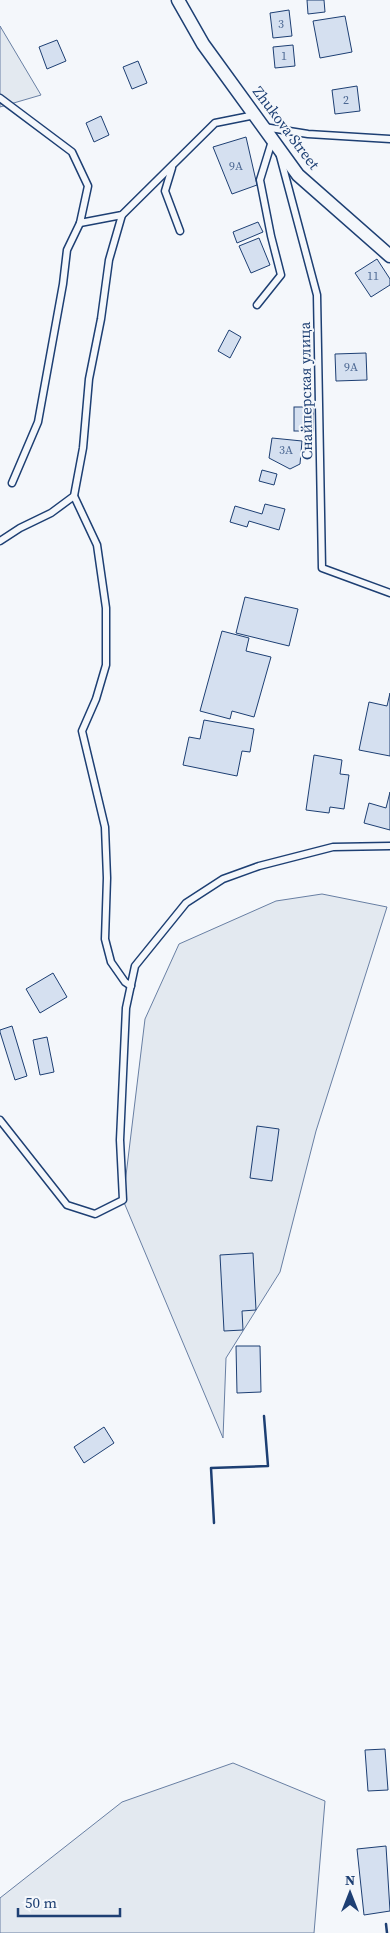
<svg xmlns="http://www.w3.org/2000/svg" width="390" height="1933" font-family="'Source Serif 4',serif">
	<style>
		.green { fill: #e3e9f0; stroke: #687fa3 }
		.building { fill: #d5e0f0; stroke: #1d3f73 }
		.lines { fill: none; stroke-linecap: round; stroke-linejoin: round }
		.lane-casing { stroke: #1d3f73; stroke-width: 9 }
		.street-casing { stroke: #1d3f73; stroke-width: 15 }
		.lane { stroke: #f4f7fb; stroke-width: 6 }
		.street { stroke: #f4f7fb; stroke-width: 12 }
		.wall { stroke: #1d3f73; stroke-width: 2.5 }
		.labels { text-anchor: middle; stroke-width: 4; stroke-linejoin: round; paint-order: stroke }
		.number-label { font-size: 12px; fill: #4b6792 }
		.street-label { font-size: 15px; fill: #1d3f73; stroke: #f4f7fb }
	</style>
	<rect width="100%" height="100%" fill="#f4f7fb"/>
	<g class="green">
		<polygon points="0,26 41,95 0,107"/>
		<polygon points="322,894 387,907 316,1131 280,1272 226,1358 223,1438 123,1200 145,1019 179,944 276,901"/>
		<polygon points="233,1763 325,1801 314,1933 0,1933 0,1898 122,1802"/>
	</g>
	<g class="building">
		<polygon points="307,0 324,0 325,12 308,14"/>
		<polygon points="289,10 292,36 273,38 270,13"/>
		<polygon points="345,16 352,52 320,58 313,21"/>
		<polygon points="57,40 66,61 47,69 39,47"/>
		<polygon points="293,45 295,66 275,68 273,47"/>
		<polygon points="138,61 147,83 132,89 123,67"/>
		<polygon points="357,86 360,111 335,114 332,90"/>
		<polygon points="101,116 109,135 94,142 86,123"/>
		<polygon points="246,137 257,185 232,194 213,147"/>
		<polygon points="258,222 263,232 237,243 233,232"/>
		<polygon points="259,238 270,265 251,273 239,246"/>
		<polygon points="377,259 390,279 390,285 371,297 355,273"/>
		<polygon points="229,330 241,337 230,358 218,351"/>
		<polygon points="366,353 367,380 336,381 335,354"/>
		<rect x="294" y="407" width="19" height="24"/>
		<polygon points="272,438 302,441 300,464 290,469 269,458"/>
		<polygon points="262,470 277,474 274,485 259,481"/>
		<polygon points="265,504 285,509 279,530 249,521 247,527 230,522 235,506 262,514"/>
		<polygon points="245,597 298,609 289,646 236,633"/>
		<polygon points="222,631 249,638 246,651 271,657 254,717 232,711 230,719 200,711"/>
		<polygon points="390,693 390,756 359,750 369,702 387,706"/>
		<polygon points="204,720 254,729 250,752 242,751 237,776 183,765 189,737 200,739"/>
		<polygon points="314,755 342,760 340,774 349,775 344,809 330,807 329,813 306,810"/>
		<polygon points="390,792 390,830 364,823 369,803 386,808"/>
		<polygon points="53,973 67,997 40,1013 26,989"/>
		<polygon points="12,1026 27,1076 15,1080 0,1032 0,1030"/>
		<polygon points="47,1037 54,1072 40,1075 33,1040"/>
		<polygon points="257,1126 279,1129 272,1181 250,1178"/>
		<polygon points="253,1253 256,1310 242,1311 243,1330 224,1331 220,1255"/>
		<polygon points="236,1346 260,1346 261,1392 237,1393"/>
		<polygon points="104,1427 114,1443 84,1463 74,1447"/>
		<polygon points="385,1749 388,1790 368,1791 365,1750"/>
		<polygon points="386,1846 390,1911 364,1915 357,1849"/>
	</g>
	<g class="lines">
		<g class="lane-casing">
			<g id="lane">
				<polyline points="0,98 72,152 88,186 80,223 122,215 215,123 255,115"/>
				<polyline points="264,127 308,134 390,139"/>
				<polyline points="280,156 317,295 322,568 390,593"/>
				<polyline points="172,168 165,191 180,231"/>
				<polyline points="257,305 281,275 271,236 260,180 272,141"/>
				<polyline points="12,483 38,422 63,284 67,250 80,223"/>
				<polyline points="74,496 97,545 106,608 106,665 96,699 82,731 105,827 107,878 105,939 111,962 125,982 131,986"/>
				<polyline points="0,541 20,528 51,513 74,496 83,448 89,379 101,319 109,260 122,215"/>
				<polyline points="0,1120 67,1205 95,1214 123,1200 120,1140 126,1008 135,966 186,903 223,879 259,866 333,847 390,846"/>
			</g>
		</g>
		<g class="street-casing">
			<polyline id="street" points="178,0 203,44 298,175 390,256"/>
		</g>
		<use href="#lane" class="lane"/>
		<use href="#street" class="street"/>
		<g class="wall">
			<polyline points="214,1523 211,1468 268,1466 264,1416"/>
			<polyline points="386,1924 387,1933"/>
		</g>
	</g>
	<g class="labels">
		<g class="number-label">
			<text x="281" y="28">3</text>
			<text x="284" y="60">1</text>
			<text x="346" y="104">2</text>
			<text x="236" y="170">9А</text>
			<text x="373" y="280">11</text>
			<text x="351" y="371">9А</text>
			<text x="286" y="454">3А</text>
		</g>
		<g class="street-label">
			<text transform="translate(286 128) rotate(53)" y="5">Zhukova Street</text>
			<text transform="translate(306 391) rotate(-91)" y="5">Снайперская улица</text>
		</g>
	</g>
	<g transform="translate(350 1893)" stroke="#f4f7fb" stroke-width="4" paint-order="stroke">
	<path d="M0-4L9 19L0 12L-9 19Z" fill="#1d3f73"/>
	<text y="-8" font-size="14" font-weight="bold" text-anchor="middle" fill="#1d3f73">N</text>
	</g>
	<path d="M18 1908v8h102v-8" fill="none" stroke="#1d3f73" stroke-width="2.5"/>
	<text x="25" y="1908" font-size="15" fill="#1d3f73" stroke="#f4f7fb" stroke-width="4" paint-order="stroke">50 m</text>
</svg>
